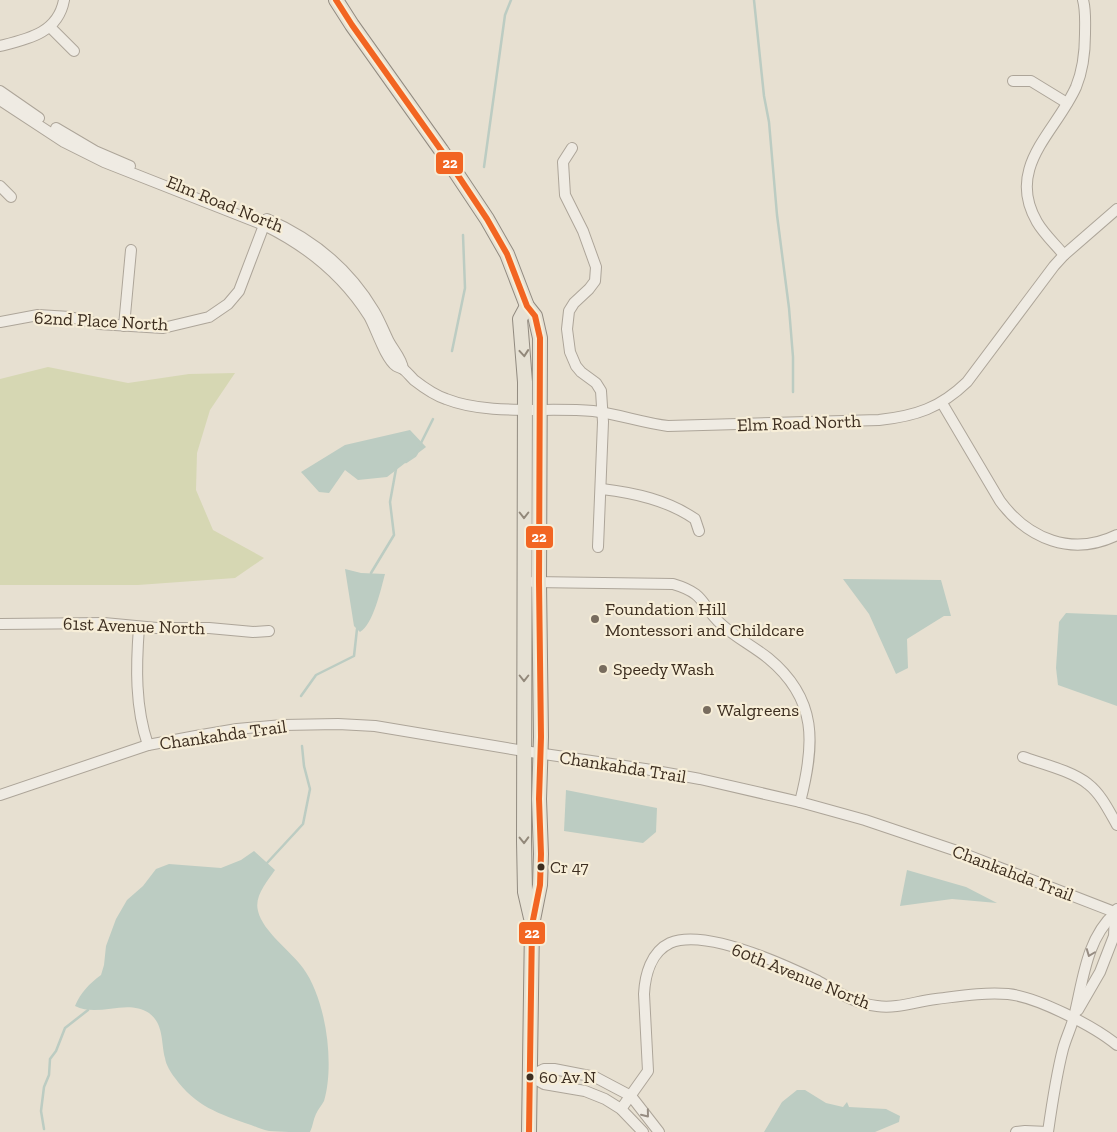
<svg xmlns="http://www.w3.org/2000/svg" width="1117" height="1132" font-family="'Zilla Slab',serif">
	<style>
		.green { fill: #d6d7b3 }
		.water { fill: #bcccc2 }
		.lines { fill: none; stroke-linecap: round; stroke-linejoin: round }
		.stream { stroke: #bcccc2; stroke-width: 2.5 }
		.minor-casing { stroke: #ada599; stroke-width: 12 }
		.major-casing { stroke: #928b80; stroke-width: 16 }
		.minor { stroke: #efebe3; stroke-width: 10 }
		.major { stroke: #e6e1d4; stroke-width: 14 }
		.bus-1-casing { stroke: #f7eed8; stroke-width: 10 }
		.bus-1 { stroke: #f26522; stroke-width: 6 }
		.oneway { stroke: #92887a }
		.oneway2 { stroke: #968c82 }
		.poi-dot { fill: #786c5e; stroke: #f7eed8; stroke-width: 2 }
		.bus-dot { fill: #3d2e20; stroke: #f7eed8; stroke-width: 2 }
		.labels { text-anchor: middle; stroke-width: 4.5; stroke-linejoin: round; paint-order: stroke }
		.bus-label { font-size: 17px; fill: #3d2e20; stroke: #f7eed8; text-anchor: start }
		.street-label { font-size: 18px; fill: #3d2e20; stroke: #f7eed8 }
		.poi-label { font-size: 18px; fill: #3d2e20; stroke: #f7eed8; text-anchor: start }
		.line-badge { stroke: #f7eed8; stroke-width: 2 }
		.badge-label { font-size: 14px; text-anchor: middle; font-weight: bold; fill: #fff }
	</style>
	<rect width="100%" height="100%" fill="#e7e0d1"/>
	<polygon class="green" points="48,367 128,383 189,374 235,373 210,410 197,453 196,490 213,530 264,558 235,578 138,585 0,585 0,379"/>
	<g class="water">
		<polygon points="410,430 426,447 387,477 358,480 345,470 329,493 319,492 301,472 345,445"/>
		<path d="M345,569L361,573L385,574C381,589 373,625 360,632L354,626Z"/>
		<polygon points="843,579 941,580 951,616 944,616 907,639 908,668 896,674 869,614"/>
		<polygon points="1066,613 1117,615 1117,706 1058,685 1056,668 1059,622"/>
		<polygon points="566,790 657,808 656,832 643,843 564,831"/>
		<path d="M254,851L275,870C267,882 254,896 258,911C263,932 291,951 303,968C326,999 335,1064 324,1101C322,1105 318,1109 316,1114C313,1120 313,1126 310,1132C297,1132 281,1132 269,1131C262,1130 257,1127 251,1125C219,1114 195,1106 175,1078C171,1073 166,1065 165,1058C161,1043 164,1024 149,1013C126,998 99,1018 75,1006C81,992 89,984 101,975L104,965L106,946L116,919L127,900L143,886L156,869L169,864L221,868L241,860Z"/>
		<polygon points="907,870 966,887 997,903 952,899 900,906"/>
		<polygon points="797,1090 805,1090 826,1103 843,1107 847,1102 849,1107 886,1109 900,1116 899,1122 875,1132 764,1132 782,1102"/>
	</g>
	<g class="lines">
		<g class="stream">
			<polyline points="754,0 764,96 769,122 777,215 789,308 793,357 793,392"/>
			<polyline points="484,167 505,15 511,0"/>
			<polyline points="452,351 465,288 463,235"/>
			<polyline points="420,445 433,419"/>
			<polyline points="406,462 415,456 417,453"/>
			<polyline points="371,573 394,535 390,502 396,469"/>
			<polyline points="301,696 316,675 354,656 357,629"/>
			<polyline points="267,863 303,824 310,789 304,766 302,746"/>
			<polyline points="44,1129 41,1111 44,1087 49,1075 50,1059 56,1051 65,1028 88,1010"/>
		</g>
		<g class="minor-casing">
			<g id="minor">
				<polyline points="50,27 74,51"/>
				<path d="M0,46C28,39 58,33 64,0"/>
				<polyline points="1013,81 1031,81 1067,103"/>
				<polyline points="0,91 39,118"/>
				<path d="M0,100L64,142L104,162L264,225C307,246 343,275 369,316C376,328 385,358 396,366C398,367 401,368 403,369C407,372 410,376 414,380C423,387 434,395 446,399C489,416 547,407 593,411C618,414 643,423 668,426L879,420C916,416 940,408 967,382L1054,266L1064,255L1117,209"/>
				<polyline points="56,128 95,151 130,166"/>
				<polyline points="572,148 563,162 565,195 583,231 596,267 595,281 589,289 574,303 569,311 567,329 570,352 576,366 581,372 596,383 601,391 603,422 598,547"/>
				<polyline points="0,186 11,197"/>
				<path d="M267,219C311,238 349,269 374,311C380,321 384,332 389,342C394,351 402,359 403,369"/>
				<path d="M1064,255C1055,244 1044,234 1037,222C1005,167 1056,132 1076,87C1083,70 1085,52 1085,34C1085,23 1086,11 1083,0"/>
				<polyline points="0,322 38,315 70,317 99,324 163,328 209,317 228,304 239,291 266,220"/>
				<polyline points="124,326 131,250"/>
				<path d="M942,403L1000,501C1028,539 1072,557 1117,535"/>
				<path d="M602,489C635,493 667,500 695,519L699,531"/>
				<path d="M533,582L673,584C707,594 700,605 721,624C735,637 753,646 768,658C818,699 815,744 800,802"/>
				<polyline points="0,624 104,623 157,628 209,628 253,632 269,631"/>
				<path d="M139,627C136,666 135,707 148,745"/>
				<path d="M1023,757C1043,764 1072,771 1088,784C1101,794 1109,811 1117,825"/>
				<polyline points="0,795 148,745 196,736 237,729 283,725 338,724 375,726 524,751 645,769 700,779 800,802 865,820 954,850 1117,913"/>
				<polyline points="1078,1010 1100,972 1114,936 1115,913 1117,909"/>
				<polyline points="530,1076 544,1069 554,1069 595,1077 631,1096 659,1132"/>
				<polyline points="530,1076 544,1084 585,1091 605,1099 621,1109 643,1132"/>
				<path d="M621,1109L648,1071L644,994C645,975 651,952 670,943C705,928 785,965 818,981C836,991 855,1004 877,1006C897,1009 917,1001 936,999C960,996 984,992 1008,994C1037,997 1094,1026 1117,1045"/>
				<polyline points="1016,1132 1025,1131 1048,1132"/>
				<path d="M1048,1132C1052,1104 1056,1076 1063,1049C1066,1038 1071,1028 1074,1017C1083,981 1086,939 1115,913"/>
			</g>
		</g>
		<g class="major-casing">
			<g id="major">
				<polyline points="336,0 352,25 441,150 487,219 507,254 527,306 535,316 540,338 539,582 541,737 539,799 541,854 540,885 532,925 529,1132"/>
				<polyline points="527,306 520,319 525,382 524,841 525,892 531,918"/>
			</g>
		</g>
		<use href="#minor" class="minor"/>
		<use href="#major" class="major"/>
		<g class="bus-1-casing">
			<polyline id="bus-1" points="336,0 352,25 441,150 487,219 507,254 527,306 535,316 540,338 539,582 541,737 539,799 541,854 540,885 532,925 529,1132"/>
		</g>
		<use href="#bus-1" class="bus-1"/>
	</g>
	<defs><path id="oneway-chevron" d="M-2-3.5L2.5 0L-2 3.5" fill="none" stroke-width="1.6" stroke-linecap="round" stroke-linejoin="round" transform="scale(1.25)"/></defs>
	<g class="oneway">
		<use href="#oneway-chevron" transform="translate(524 353) rotate(85)"/>
		<use href="#oneway-chevron" transform="translate(524 515) rotate(90)"/>
		<use href="#oneway-chevron" transform="translate(524 678) rotate(90)"/>
		<use href="#oneway-chevron" transform="translate(524 840) rotate(89)"/>
	</g>
	<g class="oneway2">
		<use href="#oneway-chevron" transform="translate(1090 953) rotate(111)"/>
		<use href="#oneway-chevron" transform="translate(646 1114) rotate(51)"/>
	</g>
	<g class="poi-dot">
		<circle cx="595" cy="619" r="5"/>
		<circle cx="603" cy="669" r="5"/>
		<circle cx="707" cy="710" r="5"/>
	</g>
	<g class="bus-dot">
		<circle cx="541" cy="867" r="4.5"/>
		<circle cx="530" cy="1077" r="4.5"/>
	</g>
	<g class="labels">
		<g class="bus-label">
			<text x="550" y="873">Cr 47</text>
			<text x="539" y="1083">60 Av N</text>
		</g>
		<g class="street-label">
			<text transform="translate(225 204) rotate(22)" y="6">Elm Road North</text>
			<text transform="translate(101 321) rotate(3)" y="6">62nd Place North</text>
			<text transform="translate(799 423) rotate(-2)" y="6">Elm Road North</text>
			<text transform="translate(134 626) rotate(2)" y="6">61st Avenue North</text>
			<text transform="translate(223 735) rotate(-8)" y="6">Chankahda Trail</text>
			<text transform="translate(623 767) rotate(9)" y="6">Chankahda Trail</text>
			<text transform="translate(1013 873) rotate(21)" y="6">Chankahda Trail</text>
			<text transform="translate(801 976) rotate(22)" y="6">60th Avenue North</text>
		</g>
		<g class="poi-label">
			<text x="605" y="615">Foundation Hill<tspan x="605" dy="21">Montessori and Childcare</tspan></text>
			<text x="613" y="675">Speedy Wash</text>
			<text x="717" y="716">Walgreens</text>
		</g>
	</g>
	<g class="line-badge">
		<rect x="435" y="151" width="29" height="24" rx="5" fill="#f26522"/>
		<rect x="525" y="525" width="29" height="24" rx="5" fill="#f26522"/>
		<rect x="518" y="921" width="28" height="24" rx="5" fill="#f26522"/>
	</g>
	<g class="badge-label">
		<text x="450" y="168">22</text>
		<text x="539" y="542">22</text>
		<text x="532" y="938">22</text>
	</g>
</svg>
